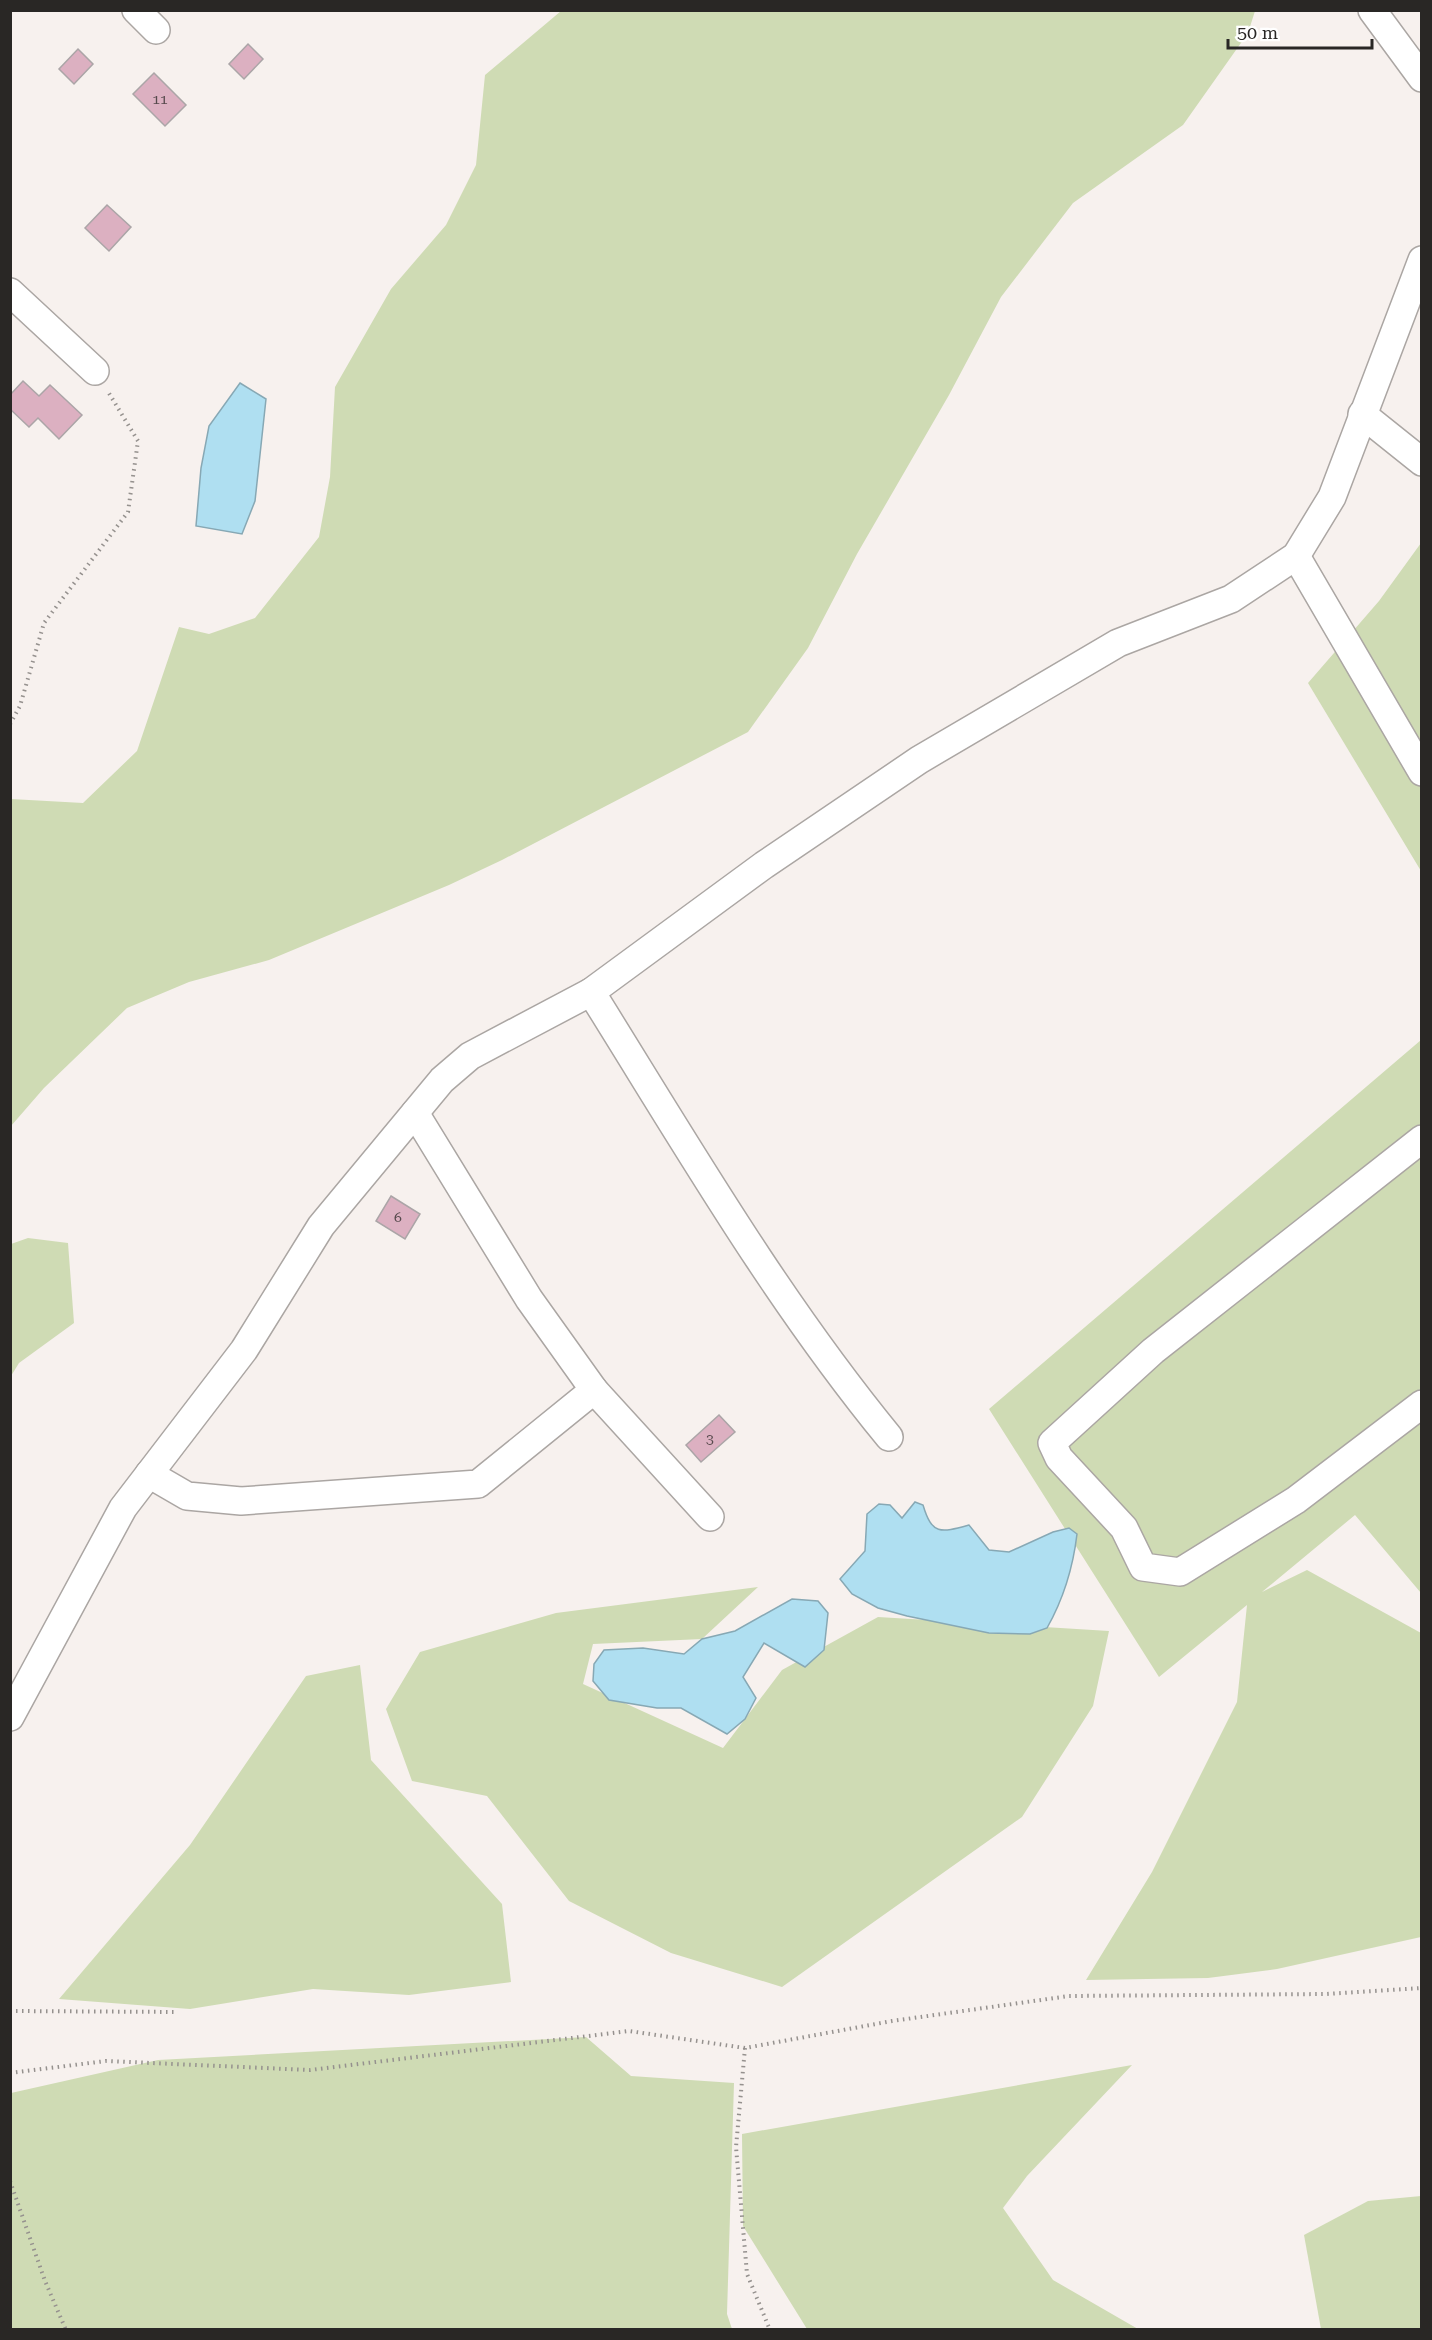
<svg xmlns="http://www.w3.org/2000/svg" width="1432" height="2340" font-family="'Roboto Serif',serif">
	<style>
		.green { fill: #cfdbb4 }
		.water { fill: #afdff1; stroke: #87a8b4; stroke-width: 1.5 }
		.building { fill: #dcb0c1; stroke: #aba5a7; stroke-width: 1.5 }
		.lines { fill: none; stroke-linecap: round; stroke-linejoin: round }
		.minor-casing { stroke: #aba6a3; stroke-width: 30 }
		.path { stroke: #95918e; stroke-width: 4; stroke-dasharray: 1.5 4.5; stroke-linecap: butt }
		.minor { stroke: #fff; stroke-width: 27 }
		.labels { text-anchor: middle; stroke-width: 6; stroke-linejoin: round; paint-order: stroke }
		.number-label { font-size: 14px; fill: #56494c }
	</style>
	<rect width="100%" height="100%" fill="#f7f1ee"/>
	<g class="green">
		<polygon points="561,11 1255,11 1248,33 1183,125 1073,203 1001,297 949,395 857,554 808,648 748,732 502,860 449,885 269,960 189,982 127,1008 44,1088 11,1126 11,799 83,803 137,751 179,627 209,634 255,618 319,537 330,477 335,387 391,289 446,225 476,165 485,75"/>
		<polygon points="1421,543 1421,871 1308,683 1379,601"/>
		<polygon points="1421,1040 1421,1593 1355,1515 1262,1592 1307,1570 1421,1633 1421,1937 1277,1969 1208,1978 1086,1980 1152,1872 1237,1702 1247,1605 1159,1677 989,1409"/>
		<polygon points="28,1238 68,1243 74,1323 19,1363 11,1376 11,1244"/>
		<polygon points="758,1587 702,1639 593,1644 583,1684 723,1748 782,1670 878,1617 1109,1631 1093,1706 1022,1817 782,1987 671,1953 569,1901 487,1796 412,1781 386,1709 420,1652 556,1613"/>
		<polygon points="360,1665 371,1760 502,1904 511,1982 409,1995 313,1989 190,2009 59,1999 190,1845 306,1676"/>
		<polygon points="586,2037 631,2076 734,2083 727,2314 732,2329 11,2329 11,2093 158,2060"/>
		<polygon points="1132,2065 1027,2176 1003,2208 1053,2280 1138,2329 807,2329 743,2226 742,2134"/>
		<polygon points="1421,2196 1421,2329 1321,2329 1304,2235 1368,2201"/>
	</g>
	<g class="water">
		<polygon points="240,383 266,399 255,501 242,534 196,526 201,468 209,426"/>
		<path d="M915,1502L923,1505C932,1535 940,1533 969,1525L989,1550L1009,1552L1053,1532L1069,1528L1077,1534C1073,1568 1064,1598 1047,1628L1030,1634L989,1633L907,1616L878,1608L852,1594L840,1579L865,1551L867,1514L879,1504L890,1505L902,1518Z"/>
		<polygon points="792,1599 818,1601 828,1613 824,1650 805,1667 764,1643 743,1677 756,1698 745,1719 727,1734 681,1708 657,1708 609,1700 593,1681 594,1664 604,1650 643,1648 684,1654 702,1639 735,1631"/>
	</g>
	<g class="building">
		<polygon points="248,44 263,59 244,79 229,64"/>
		<polygon points="78,49 93,64 74,84 59,69"/>
		<polygon points="154,73 186,105 165,126 133,94"/>
		<polygon points="107,205 131,227 109,251 85,228"/>
		<polygon points="23,381 39,396 50,385 82,415 59,439 38,418 29,427 10,409 10,395"/>
		<polygon points="391,1196 420,1214 405,1239 376,1221"/>
		<polygon points="719,1415 735,1432 701,1462 686,1445"/>
	</g>
	<g class="lines">
		<g class="minor-casing">
			<g id="minor">
				<polyline points="136,10 156,30"/>
				<polyline points="1372,10 1422,78"/>
				<polyline points="10,292 95,371"/>
				<polyline points="1362,414 1422,462"/>
				<polyline points="1296,556 1422,772"/>
				<path d="M591,992C686,1144 775,1298 889,1437"/>
				<polyline points="415,1113 529,1299 594,1390 710,1517"/>
				<polyline points="1422,1139 1153,1351 1052,1443 1059,1458 1124,1528 1143,1567 1180,1572 1296,1500 1422,1404"/>
				<polyline points="149,1474 187,1496 241,1501 478,1484 594,1390"/>
				<polyline points="10,1717 123,1508 244,1350 321,1226 442,1080 470,1056 591,992 764,865 919,760 1118,643 1231,599 1296,556 1332,497 1422,260"/>
			</g>
		</g>
		<g class="path">
			<polyline points="10,724 20,706 44,623 128,512 138,441 107,390"/>
			<polyline points="10,2011 178,2012"/>
			<polyline points="745,2048 736,2147 747,2274 770,2330"/>
			<polyline points="10,2073 106,2061 310,2070 629,2031 745,2048 892,2021 1069,1996 1326,1994 1422,1988"/>
			<polyline points="10,2181 45,2281 66,2330"/>
		</g>
		<use href="#minor" class="minor"/>
	</g>
	<g class="labels">
		<g class="number-label">
			<text x="160" y="104">11</text>
			<text x="398" y="1222">6</text>
			<text x="710" y="1444">3</text>
		</g>
	</g>
	<rect width="1432" height="2340" fill="none" stroke="#292725" stroke-width="24"/>
	<path d="M1228 39v9h144v-9" fill="none" stroke="#292725" stroke-width="3"/>
	<text x="1237" y="39" font-size="18" fill="#292725" stroke="#ffffff" stroke-width="4.5" paint-order="stroke">50 m</text>
</svg>
